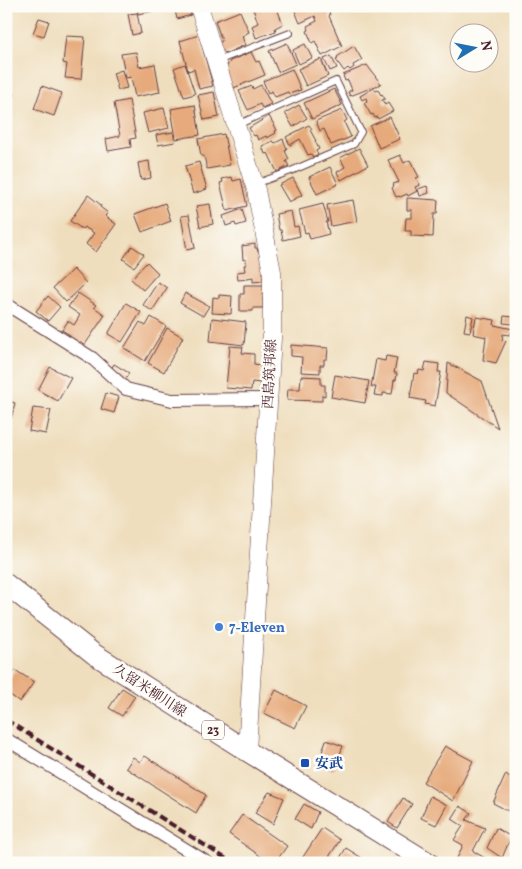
<svg xmlns="http://www.w3.org/2000/svg" width="522" height="869" font-family="Vollkorn,'Noto Serif JP',serif">
	<style>
		.building { fill: #e6aa7c }
		.lines { fill: none; stroke-linecap: round; stroke-linejoin: round }
		.lane-casing { stroke: #633c41; stroke-width: 8 }
		.street-casing { stroke: #633c41; stroke-width: 14 }
		.secondary-casing { stroke: #633c41; stroke-width: 19 }
		.primary-casing { stroke: #633c41; stroke-width: 22 }
		.lane { stroke: #fff; stroke-width: 6 }
		.street { stroke: #fff; stroke-width: 12 }
		.secondary { stroke: #fff; stroke-width: 18 }
		.primary { stroke: #fff; stroke-width: 20 }
		.rail { stroke: #4a1f2b; stroke-width: 4; stroke-dasharray: 8 4; stroke-linecap: butt }
		.shop-dot { fill: #3f7fe0; stroke: #fdfcf7; stroke-width: 2 }
		.transit-dot { fill: #1a4fb4; stroke: #fdfcf7; stroke-width: 2 }
		.labels { text-anchor: middle; stroke-width: 5; stroke-linejoin: round; paint-order: stroke }
		.shield { fill: #fdfcf7; stroke: #806168; stroke-width: 1 }
		.shield-label { font-size: 12px; font-weight: bold; fill: #4a1f2b }
		.street-label { font-size: 14px; fill: #4a1f2b; stroke: #fdfcf7 }
		.shop-label { font-size: 14px; font-weight: bold; fill: #366cbe; stroke: #fdfcf7; text-anchor: start }
		.transit-label { font-size: 14px; font-weight: bold; fill: #164399; stroke: #fdfcf7; text-anchor: start }
	</style>
	<rect width="100%" height="100%" fill="#fdfcf7"/>
	<filter id="ink" filterUnits="userSpaceOnUse"><feTurbulence type="fractalNoise" baseFrequency=".02" numOctaves="2"/><feDisplacementMap in="SourceGraphic" scale="10" xChannelSelector="R" yChannelSelector="G"/><feConvolveMatrix kernelMatrix="1 2 1 2 8 2 1 2 1" color-interpolation-filters="sRGB"/></filter>
	<filter id="wash" filterUnits="userSpaceOnUse"><feTurbulence type="fractalNoise" baseFrequency=".0096" numOctaves="4" result="noise"/><feDisplacementMap in="SourceGraphic" scale="20" xChannelSelector="R" yChannelSelector="G"/><feGaussianBlur stdDeviation="1.12" result="paint"/><feColorMatrix in="noise" values="0 0 0 0 0 0 0 0 0 0 0 0 0 0 0 0 0 1.4 0 .05"/><feComposite in="paint" operator="in"/></filter>
	<g filter="url(#wash)">
		<rect width="100%" height="100%" fill="#efdebd"/>
		<g id="blocks">
			<g class="building">
				<polygon points="137,6 151,6 152,11 138,14"/>
				<polygon points="174,6 189,6 191,15 177,19"/>
				<polygon points="252,6 276,6 283,24 275,28 276,31 256,38 252,26 258,23"/>
				<polygon points="293,6 322,6 324,11 328,9 330,15 329,16 342,46 322,56 315,41 312,43 307,31 309,30 307,26 317,21 315,16 300,23"/>
				<polygon points="240,11 249,32 242,36 245,45 227,53 221,52 219,43 222,41 215,21"/>
				<polygon points="137,13 141,33 132,35 128,14"/>
				<polygon points="39,18 49,21 44,36 33,33"/>
				<polygon points="199,35 213,86 199,89 194,69 188,71 180,41"/>
				<polygon points="66,36 85,37 81,79 65,78 67,64 63,63"/>
				<polygon points="287,43 296,64 278,72 269,51"/>
				<polygon points="305,44 312,58 299,64 293,50"/>
				<polygon points="354,46 362,60 353,65 354,67 350,70 348,68 344,71 336,60 338,59 337,57"/>
				<polygon points="136,52 139,67 155,64 160,92 135,97 131,77 126,78 121,54"/>
				<polygon points="251,52 256,62 259,61 265,75 231,89 225,70 230,61"/>
				<polygon points="331,56 337,68 330,71 324,59"/>
				<polygon points="321,59 328,76 306,86 298,69"/>
				<polygon points="185,64 195,94 184,97 174,68"/>
				<polygon points="367,65 381,84 350,96 348,92 352,90 348,80 345,81 343,75"/>
				<polygon points="292,69 301,90 289,94 288,92 275,97 272,91 268,93 263,81"/>
				<polygon points="122,70 127,88 118,90 113,73"/>
				<polygon points="261,85 271,104 262,108 260,104 248,110 239,91 252,86 253,89"/>
				<polygon points="42,86 62,93 54,116 34,109"/>
				<polygon points="374,88 376,91 378,90 381,95 382,94 385,99 382,100 385,105 388,103 393,111 378,119 377,117 375,118 373,114 371,115 364,103 367,101 366,98 362,100 360,96"/>
				<polygon points="334,89 342,105 312,119 304,103"/>
				<polygon points="6,90 14,94 6,107"/>
				<polygon points="214,92 219,117 204,120 198,95"/>
				<polygon points="129,100 136,138 130,139 131,147 108,151 106,139 120,136 114,103"/>
				<polygon points="195,105 200,135 176,139 171,109"/>
				<polygon points="299,105 307,118 293,127 285,113"/>
				<polygon points="164,108 169,128 148,133 143,113"/>
				<polygon points="342,110 347,120 344,122 351,137 331,145 324,129 320,131 316,121"/>
				<polygon points="269,116 277,130 275,131 276,133 267,138 266,136 258,140 256,135 254,136 249,128"/>
				<polygon points="390,117 400,139 379,148 370,126"/>
				<polygon points="309,125 312,129 310,130 316,141 315,141 319,149 316,151 318,154 313,157 311,154 308,155 300,139 290,145 286,137"/>
				<polygon points="173,132 175,142 158,145 156,135"/>
				<polygon points="224,134 230,165 207,169 204,156 201,156 198,139"/>
				<polygon points="283,139 287,149 285,151 289,159 286,161 289,166 277,172 268,153 265,154 262,146 273,141 275,143"/>
				<polygon points="359,148 368,165 341,180 337,172 345,167 340,158"/>
				<polygon points="400,155 404,163 410,160 419,177 416,178 420,185 415,187 417,191 408,196 407,194 400,197 399,196 396,197 392,188 394,186 393,184 399,182 388,160"/>
				<polygon points="149,161 151,178 141,180 138,163"/>
				<polygon points="199,162 207,189 193,194 185,166"/>
				<polygon points="330,167 338,184 317,194 309,177"/>
				<polygon points="232,177 233,181 241,179 247,206 227,211 220,183 223,182 222,179"/>
				<polygon points="293,178 302,195 289,202 279,185"/>
				<polygon points="427,186 429,193 420,196 418,189"/>
				<polygon points="88,195 101,205 100,207 108,213 105,216 116,224 96,252 86,244 94,233 84,227 82,229 70,221"/>
				<polygon points="407,198 438,200 437,214 434,214 433,237 411,236 411,231 405,231 406,218 412,218 412,210 407,210"/>
				<polygon points="353,200 357,221 331,226 327,205"/>
				<polygon points="165,203 171,221 142,232 135,214"/>
				<polygon points="210,204 213,224 200,227 196,206"/>
				<polygon points="323,204 328,222 326,222 329,234 310,239 308,232 305,233 299,210"/>
				<polygon points="242,209 246,223 236,226 235,223 226,226 223,216"/>
				<polygon points="291,211 294,227 298,226 300,236 283,240 281,230 279,230 276,214"/>
				<polygon points="189,215 195,248 187,250 181,216"/>
				<polygon points="255,244 255,248 257,248 258,252 263,252 265,276 263,276 263,281 253,282 253,277 247,278 248,279 238,280 237,272 245,271 244,265 246,265 246,259 243,260 242,246"/>
				<polygon points="132,246 144,254 134,267 123,259"/>
				<polygon points="147,262 158,273 143,290 131,279"/>
				<polygon points="73,269 86,283 66,302 53,288"/>
				<polygon points="158,282 167,288 152,311 143,305"/>
				<polygon points="244,285 266,285 266,298 263,298 263,308 253,308 253,311 240,311 240,294 244,294"/>
				<polygon points="78,293 96,305 94,307 105,315 82,349 67,339 70,335 62,330 68,321 74,325 80,315 68,307"/>
				<polygon points="185,293 209,306 203,316 180,303"/>
				<polygon points="219,295 232,296 231,314 212,313 213,297 219,298"/>
				<polygon points="48,296 60,307 48,321 36,311"/>
				<polygon points="126,303 141,312 122,342 108,334"/>
				<polygon points="467,315 473,317 470,332 464,331"/>
				<polygon points="504,316 514,317 513,324 503,323"/>
				<polygon points="151,317 166,326 145,361 124,348 140,322 146,326"/>
				<polygon points="476,317 495,320 494,325 513,329 510,335 503,334 502,340 506,341 496,363 483,360 486,337 473,334"/>
				<polygon points="212,318 246,322 244,345 210,341"/>
				<polygon points="167,328 183,337 164,372 148,363"/>
				<polygon points="291,345 328,348 327,359 324,359 324,365 320,365 320,373 301,372 302,357 291,356"/>
				<polygon points="230,346 243,347 242,353 254,354 254,364 261,365 260,383 252,382 251,390 226,388"/>
				<polygon points="386,356 397,358 394,373 397,373 396,380 394,380 392,394 383,393 383,396 374,395 376,387 371,387 376,359 385,361"/>
				<polygon points="426,362 439,364 438,372 441,372 435,406 425,404 426,401 410,398 414,373 418,374 419,370 424,371"/>
				<polygon points="448,363 482,381 498,428 446,393"/>
				<polygon points="114,364 129,373 123,383 108,375"/>
				<polygon points="50,367 71,378 58,401 38,390"/>
				<polygon points="335,375 369,381 365,403 331,397"/>
				<polygon points="301,376 321,377 321,385 325,385 325,396 322,395 322,401 287,400 288,389 300,389"/>
				<polygon points="106,393 119,397 114,413 101,409"/>
				<polygon points="6,400 15,403 11,419 8,418 7,424"/>
				<polygon points="33,408 51,410 46,434 29,431"/>
				<polygon points="15,670 34,682 20,702 6,692 6,684"/>
				<polygon points="122,688 135,696 122,716 109,708"/>
				<polygon points="276,690 306,706 295,728 264,713"/>
				<polygon points="326,740 343,746 334,770 318,764"/>
				<polygon points="445,746 473,761 453,801 423,782"/>
				<polygon points="145,756 206,795 196,813 126,768 133,757 140,762"/>
				<polygon points="506,774 516,782 516,815 493,803"/>
				<polygon points="269,792 284,798 273,824 255,813"/>
				<polygon points="430,796 447,805 436,825 421,818"/>
				<polygon points="403,798 412,804 397,828 388,822"/>
				<polygon points="304,804 318,812 311,829 295,819"/>
				<polygon points="460,806 471,813 466,820 485,828 473,851 493,863 455,863 463,845 454,840 463,826 452,819"/>
				<polygon points="242,815 287,846 275,863 270,863 229,834"/>
				<polygon points="322,828 340,840 325,863 299,863"/>
				<polygon points="496,828 511,837 502,858 487,848"/>
				<polygon points="346,848 362,858 359,863 337,863"/>
			</g>
		</g>
	</g>
	<g filter="url(#ink)">
		<use href="#blocks" fill-opacity="0" stroke="#633c41" stroke-width="1"/>
		<g class="lines">
			<g class="lane-casing">
				<g id="lane">
					<polyline points="217,61 290,33"/>
					<polyline points="237,125 336,81 361,132 354,144 291,171 255,184"/>
				</g>
			</g>
			<g class="street-casing">
				<g id="street">
					<polyline points="6,304 92,358 126,389 172,400 268,399"/>
					<polyline points="6,739 208,863"/>
				</g>
			</g>
			<g class="secondary-casing">
				<polyline id="secondary" points="199,6 256,190 272,272 272,338 247,751"/>
			</g>
			<g class="primary-casing">
				<polyline id="primary" points="6,584 94,654 247,751 429,863"/>
			</g>
			<use href="#lane" class="lane"/>
			<use href="#street" class="street"/>
			<use href="#secondary" class="secondary"/>
			<use href="#primary" class="primary"/>
			<polyline class="rail" points="6,720 233,863"/>
		</g>
	</g>
	<circle class="shop-dot" cx="219" cy="627" r="5"/>
	<rect class="transit-dot" x="300" y="758" width="10" height="10" rx="2.5"/>
	<g class="labels">
		<rect class="shield" x="202" y="720.5" width="22" height="19" rx="4"/>
		<g class="shield-label">
			<text x="213" y="734">23</text>
		</g>
		<g class="street-label">
			<text transform="translate(269 374) rotate(-87)" y="5">西島筑邦線</text>
			<text transform="translate(150 690) rotate(33)" y="5">久留米柳川線</text>
		</g>
		<g class="shop-label">
			<text x="229" y="632">7-Eleven</text>
		</g>
		<g class="transit-label">
			<text x="315" y="768">安武</text>
		</g>
	</g>
	<rect width="522" height="869" fill="none" stroke="#fdfcf7" stroke-width="25"/>
	<g transform="translate(474 48) rotate(80)"><circle r="24" fill="#fdfcf7" stroke="#b5a4a5"/>
	<path d="M0-4L9 19L0 12L-9 19Z" fill="#1f6fb2"/>
	<text y="-8" font-size="14" font-weight="bold" text-anchor="middle" fill="#4a1f2b">N</text>
	</g>
</svg>
